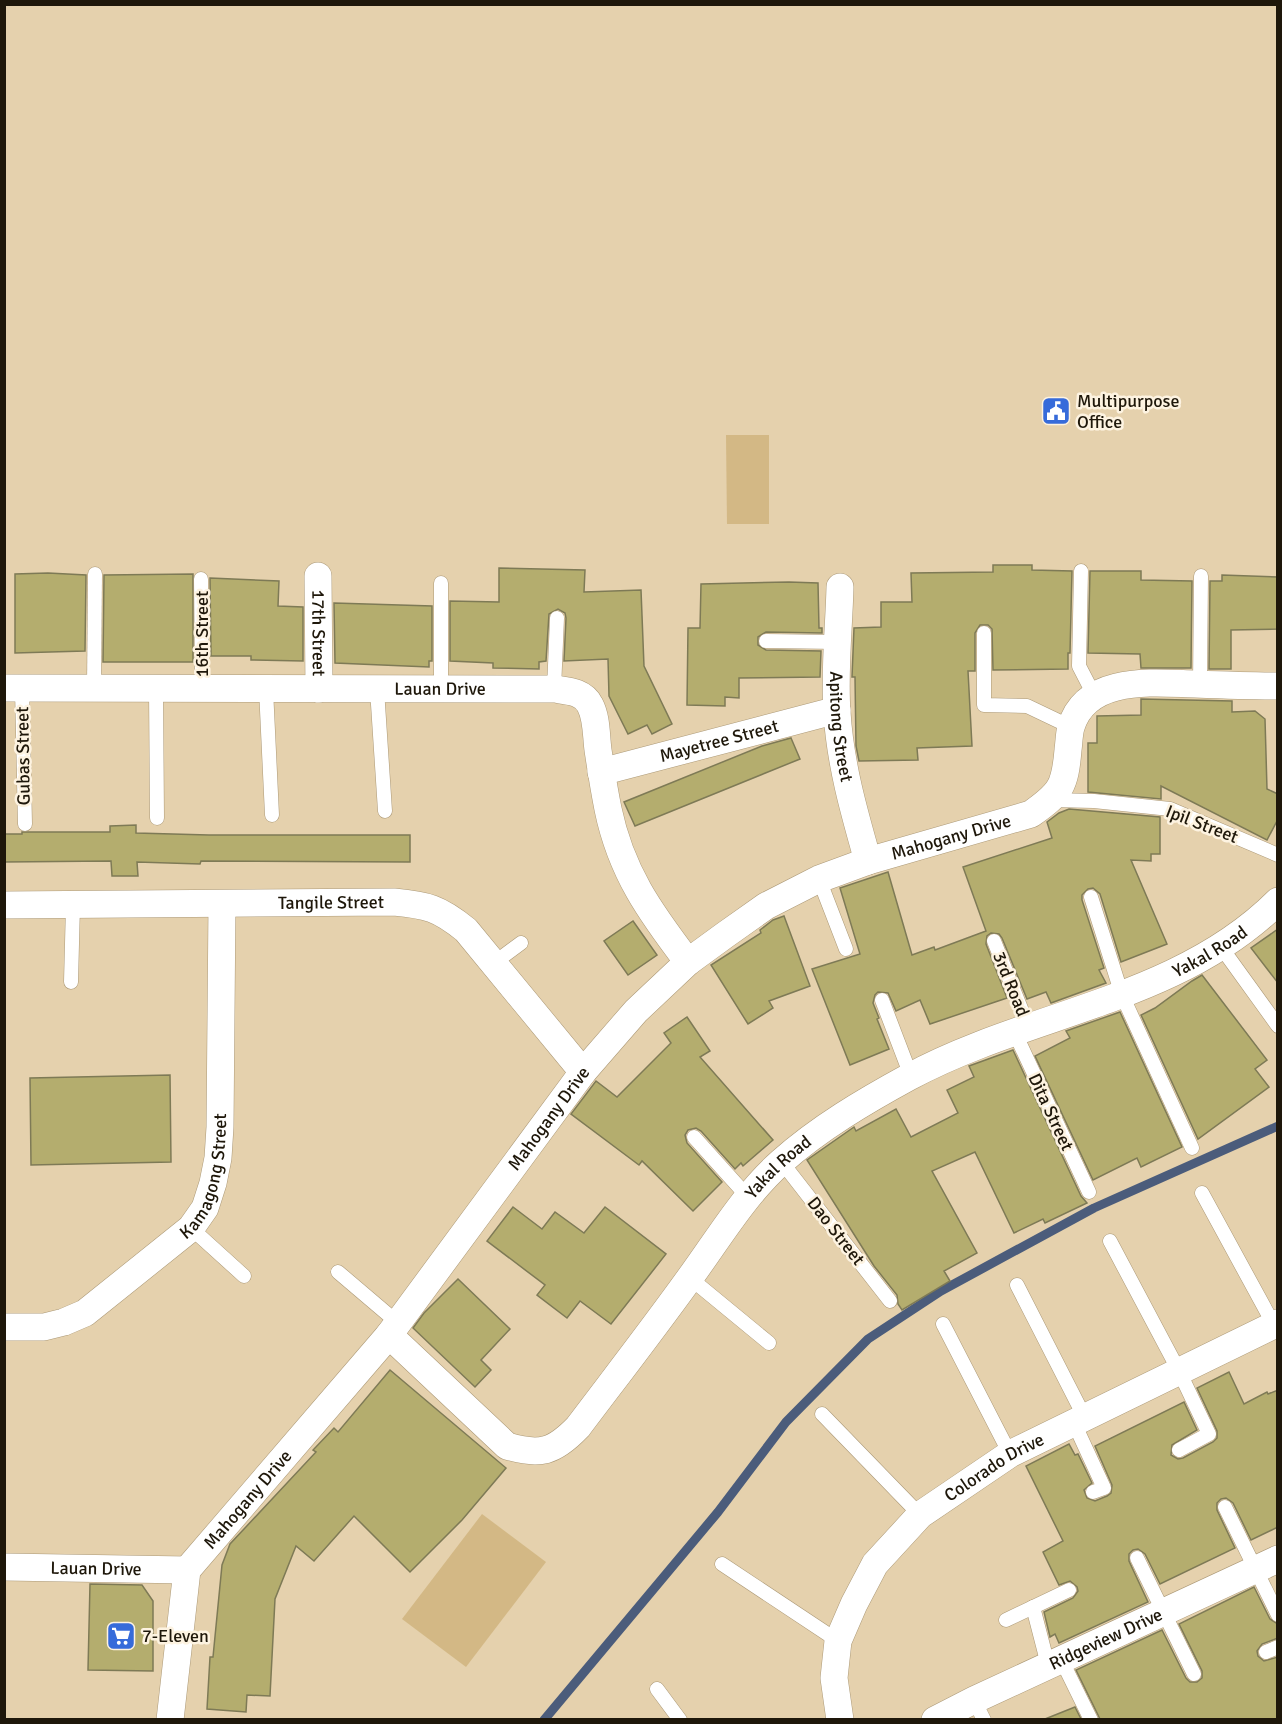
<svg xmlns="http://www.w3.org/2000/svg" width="1282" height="1724" font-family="Signika,sans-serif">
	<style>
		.green { fill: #d3b885 }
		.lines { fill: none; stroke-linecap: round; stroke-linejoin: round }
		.stream { stroke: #4b5c7b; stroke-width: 9 }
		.building { fill: #b4ad6e; stroke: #7e7a56; stroke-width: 1.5 }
		.lane-casing { stroke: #ac9977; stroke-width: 15 }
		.street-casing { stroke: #ac9977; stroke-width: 28 }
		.lane { stroke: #fff; stroke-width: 14 }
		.street { stroke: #fff; stroke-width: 27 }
		.labels { text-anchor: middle; stroke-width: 5; stroke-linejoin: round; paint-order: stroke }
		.poi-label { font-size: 18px; fill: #1e170a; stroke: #fdf3e1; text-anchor: start }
		.street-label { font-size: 18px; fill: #1e170a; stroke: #fdf3e1 }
	</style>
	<rect width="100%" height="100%" fill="#e5d1ad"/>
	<g class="green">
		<polygon points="726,435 769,435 769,524 727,524"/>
		<polygon points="482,1514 546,1562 466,1667 402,1619"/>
	</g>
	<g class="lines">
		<polyline class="stream" points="544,1720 718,1512 786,1422 868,1339 941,1291 1094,1208 1278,1126"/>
	</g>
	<g class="building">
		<polygon points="993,565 1032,565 1032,570 1072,571 1070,653 1068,653 1068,669 993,670 992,629 988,625 980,625 975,633 975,671 968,671 972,746 917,748 918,760 859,761 856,746 855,677 852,677 854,628 881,627 881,602 912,602 911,573 993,572"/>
		<polygon points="499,568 585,570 584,592 641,590 644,666 672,724 652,734 647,725 628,734 609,696 608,659 564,661 566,618 565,613 558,609 549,614 546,661 539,662 539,669 493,668 493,663 450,661 450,601 499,602"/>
		<polygon points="1090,571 1141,571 1141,580 1192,581 1191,668 1141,668 1140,654 1088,653"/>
		<polygon points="48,573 86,575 85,651 15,653 15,574"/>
		<polygon points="193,574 193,662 103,662 104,575"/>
		<polygon points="1222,575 1278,577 1278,629 1231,630 1231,669 1209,669 1210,581 1222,581"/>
		<polygon points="210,578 279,581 278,606 303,607 303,661 251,660 251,656 211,656"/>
		<polygon points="789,582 818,583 819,628 822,628 822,633 766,632 758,637 758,645 766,650 821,651 820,677 739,678 739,698 725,697 725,706 687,705 688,628 700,628 701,584"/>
		<polygon points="334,603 432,606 432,661 429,661 429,667 335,663"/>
		<polygon points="1141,699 1232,701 1232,712 1255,711 1265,719 1267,789 1278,794 1278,819 1267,840 1161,786 1161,799 1088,792 1088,743 1097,743 1097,716 1141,715"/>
		<polygon points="791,738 800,759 635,826 624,802 762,746"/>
		<polygon points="1069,809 1160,817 1160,854 1151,854 1151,861 1131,860 1167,944 1121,962 1100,894 1093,888 1088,889 1082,895 1082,900 1104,968 1099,970 1106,983 1051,1003 1046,992 1027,999 1002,938 999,934 991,933 987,936 986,944 1007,998 930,1024 920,1000 896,1011 888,993 878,992 875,995 873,1003 879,1018 877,1019 889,1049 850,1065 812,969 860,954 840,888 888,872 912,955 934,947 935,950 986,931 963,867 1052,838 1047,822 1059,813"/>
		<polygon points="136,825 136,833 209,835 410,835 410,862 201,861 200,864 137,862 138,876 112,876 111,861 4,862 4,834 22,834 22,832 110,832 110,826"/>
		<polygon points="784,916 810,986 769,1001 773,1008 748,1024 711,965 761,933 760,930 773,920"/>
		<polygon points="633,921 657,955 628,975 604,941"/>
		<polygon points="1278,929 1278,983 1251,948"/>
		<polygon points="1202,975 1267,1060 1255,1069 1269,1087 1198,1139 1141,1015 1155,1008 1192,981"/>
		<polygon points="1120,1012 1182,1147 1141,1167 1137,1158 1093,1180 1035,1056 1070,1038 1066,1031"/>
		<polygon points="687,1017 710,1051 700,1057 773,1140 743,1166 741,1163 735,1169 701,1131 696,1128 688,1130 685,1135 687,1143 722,1182 693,1211 642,1161 639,1165 571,1114 596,1081 617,1097 671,1043 664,1033"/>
		<polygon points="1013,1050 1081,1196 1087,1203 1045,1223 1043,1219 1014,1233 975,1152 932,1171 977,1253 944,1271 950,1281 902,1310 898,1304 897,1295 874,1266 807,1160 854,1127 856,1131 896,1109 911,1137 958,1113 947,1090 974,1077 969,1066"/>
		<polygon points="170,1075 171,1162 31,1165 30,1078"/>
		<polygon points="513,1207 542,1229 555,1212 584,1233 605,1207 666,1254 611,1324 580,1301 567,1318 537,1295 545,1285 487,1241"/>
		<polygon points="458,1279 510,1329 481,1360 491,1370 475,1387 413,1328 424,1313"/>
		<polygon points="390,1370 506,1468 462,1520 410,1572 354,1516 314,1561 296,1546 275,1599 270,1696 247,1695 246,1712 207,1709 210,1657 213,1657 222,1565 230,1544 316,1452 313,1450 334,1428 338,1432"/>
		<polygon points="1229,1372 1244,1404 1267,1392 1268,1394 1278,1390 1278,1527 1251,1540 1233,1503 1226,1498 1221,1499 1217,1503 1217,1510 1235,1548 1160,1584 1145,1554 1138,1549 1133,1550 1129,1554 1129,1561 1148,1602 1059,1643 1055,1634 1050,1637 1044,1612 1073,1598 1078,1591 1077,1587 1070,1581 1059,1585 1043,1552 1063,1541 1026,1466 1069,1444 1075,1455 1078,1454 1092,1483 1084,1490 1087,1498 1095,1501 1107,1496 1111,1493 1112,1485 1095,1446 1184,1402 1197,1430 1172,1445 1171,1455 1178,1459 1183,1458 1213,1442 1217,1438 1217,1431 1197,1388"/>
		<polygon points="90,1584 142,1585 153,1601 153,1671 88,1670"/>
		<polygon points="1254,1587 1270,1619 1278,1624 1278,1638 1262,1644 1257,1651 1258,1656 1264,1661 1278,1657 1278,1719 1100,1719 1076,1670 1162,1630 1186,1678 1190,1682 1197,1682 1202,1678 1202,1671 1179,1624"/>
		<polygon points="1075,1707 1081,1719 1045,1719"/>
	</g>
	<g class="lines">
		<g class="lane-casing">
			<g id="lane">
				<polyline points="1081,571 1079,666 1094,695"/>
				<polyline points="201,579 202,689"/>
				<polyline points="441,583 441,689"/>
				<polyline points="984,633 984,705 1027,706 1071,727"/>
				<polyline points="766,641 838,642"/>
				<polyline points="1200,684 1201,576"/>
				<polyline points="22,688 25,824"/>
				<polyline points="94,688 95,574"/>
				<polyline points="156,688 157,818"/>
				<polyline points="266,689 272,815"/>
				<polyline points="377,689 385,811"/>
				<polyline points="554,689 557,618"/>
				<polyline points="1052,800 1094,801 1170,809 1278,855"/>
				<polyline points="819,879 846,949"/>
				<polyline points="1091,897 1122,995 1192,1148"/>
				<polyline points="994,941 1028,1026"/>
				<polyline points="1221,947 1278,1026"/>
				<polyline points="494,963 521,943"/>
				<polyline points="71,982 73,905"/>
				<polyline points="882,1000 911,1076"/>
				<polyline points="1014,1031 1089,1192"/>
				<polyline points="694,1137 747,1196"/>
				<polyline points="781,1161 890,1301"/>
				<polyline points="1202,1193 1275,1327"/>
				<polyline points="191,1228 244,1276"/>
				<polyline points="1110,1241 1179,1371 1209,1434 1179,1450"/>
				<polyline points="338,1272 398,1323"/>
				<polyline points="690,1278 769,1343"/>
				<polyline points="1017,1285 1085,1418"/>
				<polyline points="943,1324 1010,1454"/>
				<polyline points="822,1414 920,1515"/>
				<polyline points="1074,1423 1104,1488 1093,1492"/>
				<polyline points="1225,1507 1278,1615"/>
				<polyline points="1137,1558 1194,1674"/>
				<polyline points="722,1564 838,1641"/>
				<polyline points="1033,1607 1048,1665"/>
				<polyline points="1006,1620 1069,1590"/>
				<polyline points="1266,1652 1278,1647"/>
				<polyline points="1061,1659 1091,1720"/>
				<polyline points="657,1689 680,1720"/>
				<polyline points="974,1700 984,1720"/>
			</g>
		</g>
		<g class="street-casing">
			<g id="street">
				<path id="s1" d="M318,576L319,689"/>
				<path id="s2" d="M840,587C839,628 834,671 837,712C840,763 854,812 868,861"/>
				<path id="s3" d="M4,688L554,689C567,691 583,691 590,705C597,718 596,735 598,750C601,770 604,789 608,809C621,872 650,912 688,962"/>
				<path id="s4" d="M601,772L837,710"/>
				<path id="s5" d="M4,905L394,902C427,905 439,908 466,930L583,1072"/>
				<path id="s6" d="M4,1327H44L64,1322L85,1313L191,1228L205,1208L213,1183L218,1158L220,1127L222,904"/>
				<path id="s7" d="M389,1335L507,1446C540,1456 554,1452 578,1427C615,1378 653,1329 689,1279C719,1238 744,1195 781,1162C819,1128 865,1101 909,1077C1029,1012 1178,1001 1278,901"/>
				<path id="s8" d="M4,1567L187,1570"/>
				<path id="s9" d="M170,1720L187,1570L389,1335L583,1072L636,1011L688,962L725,935L766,906L819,879L868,861L1031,814C1061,793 1065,786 1068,750C1069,743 1069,734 1071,727C1086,675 1153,683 1195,684C1222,685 1250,686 1278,686"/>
				<path id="s10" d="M840,1720L834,1678L838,1641L854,1604L875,1564L920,1515L1010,1454L1278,1323"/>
				<path id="s11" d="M935,1720L974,1700L1278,1559"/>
			</g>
		</g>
		<use href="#lane" class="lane"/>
		<use href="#street" class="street"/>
	</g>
	<defs>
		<g id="civic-square" transform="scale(1.5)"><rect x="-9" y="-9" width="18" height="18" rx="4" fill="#366bda" stroke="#fdf3e1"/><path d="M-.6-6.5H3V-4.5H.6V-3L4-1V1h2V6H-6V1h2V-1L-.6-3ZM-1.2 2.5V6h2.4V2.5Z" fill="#fff"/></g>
		<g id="supermarket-square" transform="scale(1.5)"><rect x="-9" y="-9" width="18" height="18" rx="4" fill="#366bda" stroke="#fdf3e1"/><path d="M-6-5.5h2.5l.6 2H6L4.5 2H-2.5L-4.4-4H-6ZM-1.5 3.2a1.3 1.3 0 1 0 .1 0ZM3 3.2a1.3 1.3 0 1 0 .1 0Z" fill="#fff"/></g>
	</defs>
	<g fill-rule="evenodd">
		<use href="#civic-square" x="1056" y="411"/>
		<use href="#supermarket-square" x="121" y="1636"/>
	</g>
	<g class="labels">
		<g class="poi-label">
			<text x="1077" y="407">Multipurpose<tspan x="1077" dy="21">Office</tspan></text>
			<text x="142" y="1642">7-Eleven</text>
		</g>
		<g class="street-label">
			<text dy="6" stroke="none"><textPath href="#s1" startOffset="57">17th Street</textPath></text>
			<text transform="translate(202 634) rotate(-90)" y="6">16th Street</text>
			<text dy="6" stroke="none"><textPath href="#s3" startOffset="436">Lauan Drive</textPath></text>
			<text dy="6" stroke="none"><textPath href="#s2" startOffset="140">Apitong Street</textPath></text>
			<text dy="6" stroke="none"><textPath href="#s4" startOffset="122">Mayetree Street</textPath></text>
			<text transform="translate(23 756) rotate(-91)" y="6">Gubas Street</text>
			<text transform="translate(1202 824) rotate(21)" y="6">Ipil Street</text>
			<text dy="6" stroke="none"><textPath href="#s9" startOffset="1234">Mahogany Drive</textPath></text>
			<text dy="6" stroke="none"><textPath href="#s5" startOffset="327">Tangile Street</textPath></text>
			<text dy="6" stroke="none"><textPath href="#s7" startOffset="1056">Yakal Road</textPath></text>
			<text transform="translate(1011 984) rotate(68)" y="6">3rd Road</text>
			<text transform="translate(1051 1112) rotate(65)" y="6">Dita Street</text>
			<text dy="6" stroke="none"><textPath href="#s9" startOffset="730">Mahogany Drive</textPath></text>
			<text dy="6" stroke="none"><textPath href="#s7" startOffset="570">Yakal Road</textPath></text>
			<text dy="6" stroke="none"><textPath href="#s6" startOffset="274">Kamagong Street</textPath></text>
			<text transform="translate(836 1231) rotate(52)" y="6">Dao Street</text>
			<text dy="6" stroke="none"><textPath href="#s10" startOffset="320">Colorado Drive</textPath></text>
			<text dy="6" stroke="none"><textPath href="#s9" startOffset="244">Mahogany Drive</textPath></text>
			<text dy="6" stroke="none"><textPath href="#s8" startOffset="92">Lauan Drive</textPath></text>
			<text dy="6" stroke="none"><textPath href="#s11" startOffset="189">Ridgeview Drive</textPath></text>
		</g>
	</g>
	<rect width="1282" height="1724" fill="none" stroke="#1e170a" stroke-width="12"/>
</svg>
